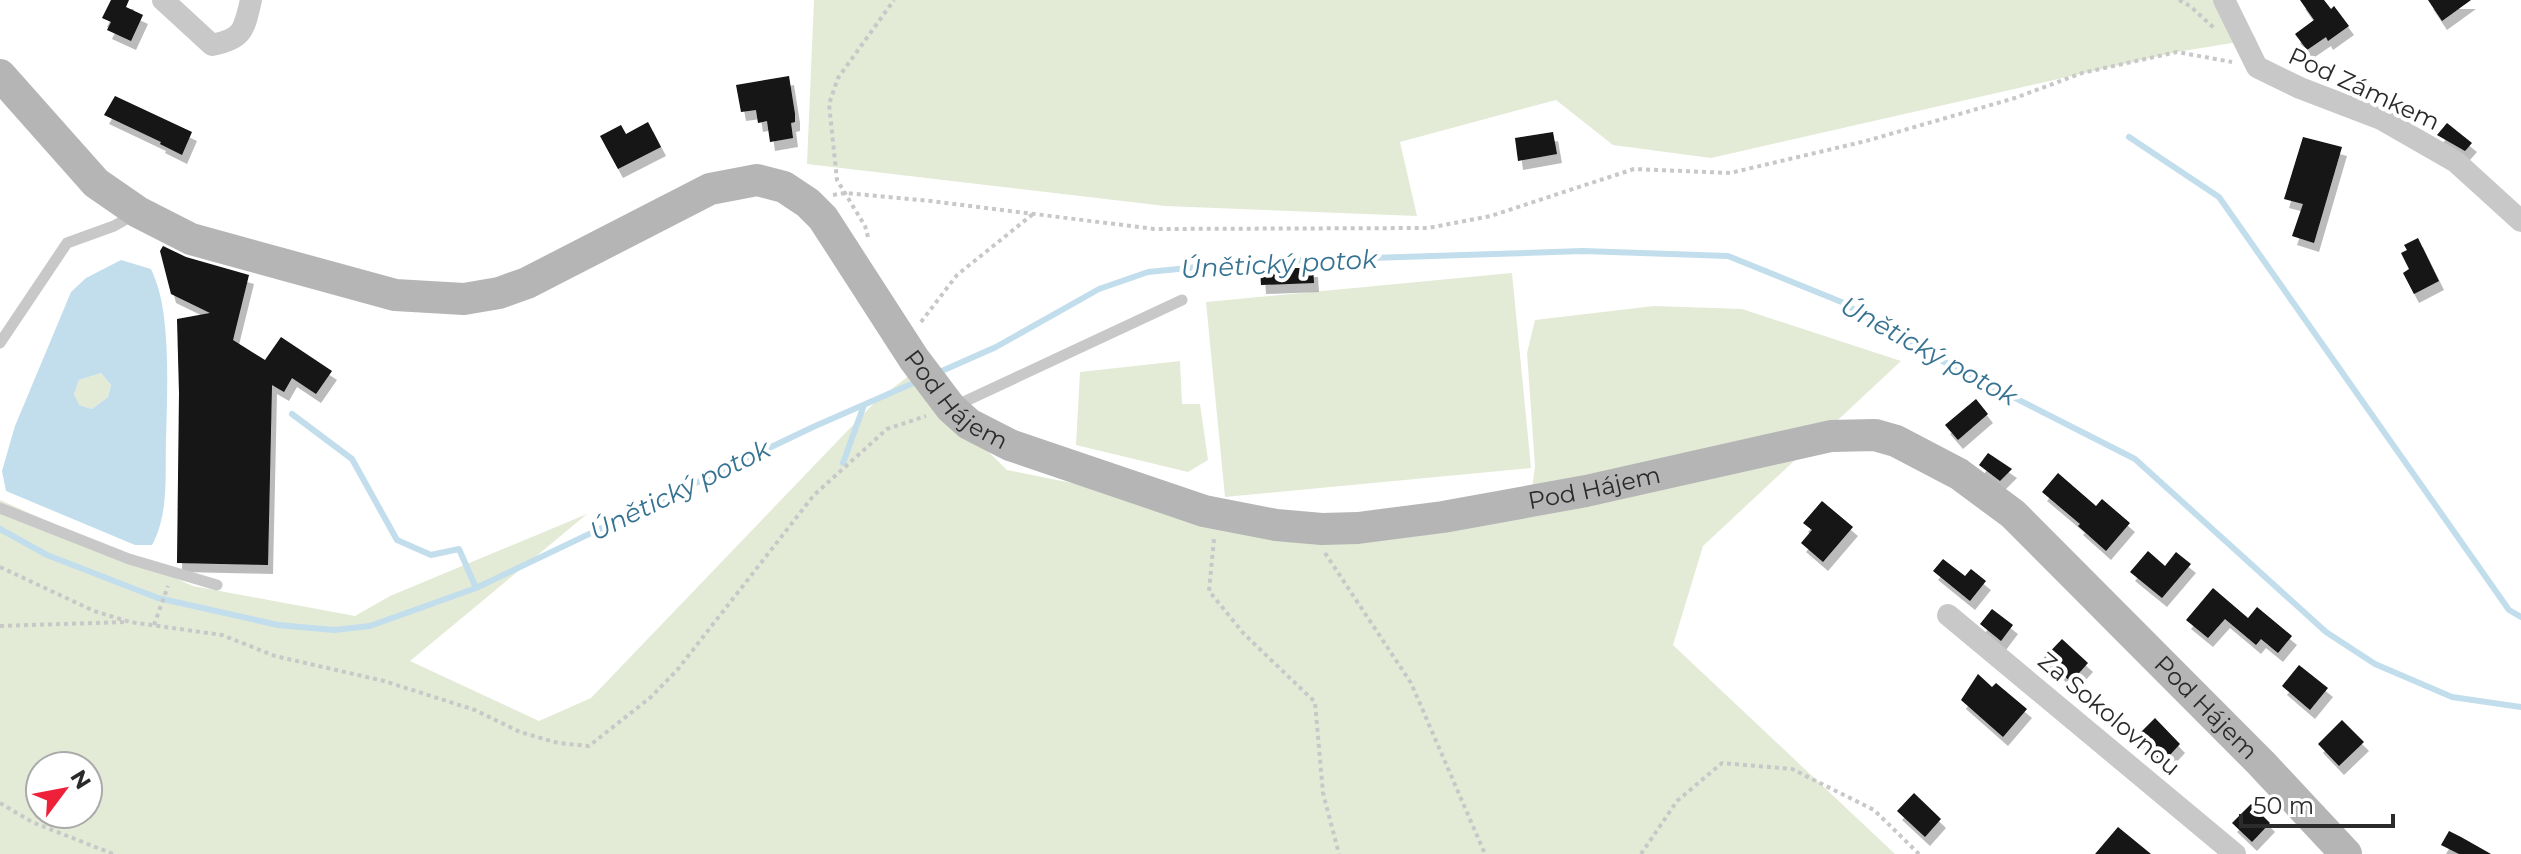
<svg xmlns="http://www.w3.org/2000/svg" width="2521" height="854" font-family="Montserrat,sans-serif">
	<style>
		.green { fill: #e3ebd7; fill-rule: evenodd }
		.water { fill: #c2deec; fill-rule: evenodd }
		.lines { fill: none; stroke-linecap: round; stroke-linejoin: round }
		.stream { stroke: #c2deec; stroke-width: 6 }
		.building { fill: #121212; filter: url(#shadow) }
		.path { stroke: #c8c8c8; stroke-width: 4; stroke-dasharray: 4 4; stroke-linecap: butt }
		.lane { stroke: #c8c8c8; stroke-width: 11 }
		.street { stroke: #c8c8c8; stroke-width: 22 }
		.secondary { stroke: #b5b5b5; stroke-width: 32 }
		.labels { text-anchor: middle; stroke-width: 8; stroke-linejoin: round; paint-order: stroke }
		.street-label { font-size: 24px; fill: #2b2b2b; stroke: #fff }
		.water-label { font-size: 26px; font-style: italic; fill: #367291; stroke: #fff }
	</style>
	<defs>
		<filter id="shadow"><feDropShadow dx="5" dy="9" stdDeviation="0" flood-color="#0004"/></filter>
	</defs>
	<rect width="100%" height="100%" fill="#fff"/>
	<g class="green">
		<polygon points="814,0 2232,0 2256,39 2177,52 1711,158 1613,145 1556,100 1400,142 1417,216 1165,206 807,164"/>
		<polygon points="1512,273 1531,468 1225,497 1206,302"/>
		<path d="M1654,306L1742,309L1901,361L1703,546L1673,645L1895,854H0V500L193,586L355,616L390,596L587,514L410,661L539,721L591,698L876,401L910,375L1007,470L1290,527L1529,513L1535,466L1527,353L1535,320ZM40,766H88V814H40Z"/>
		<polygon points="1180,361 1182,404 1200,404 1208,460 1188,472 1076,445 1080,372"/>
		<polygon points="101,373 111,385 108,397 92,409 78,405 74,394 79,380"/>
	</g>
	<path class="water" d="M121,260L151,269C158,284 162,300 164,317C169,358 167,400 166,441C165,476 169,514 152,545H135L6,491L2,471L15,426L71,292L86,278ZM101,373L111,385L108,397L92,409L79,405L74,394L79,380Z"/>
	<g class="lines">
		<g class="stream">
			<polyline points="2129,137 2219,197 2509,610 2521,617"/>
			<polyline points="935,374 996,347 1099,289 1148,272 1249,262 1583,251 1728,256 1844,303 1907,343 2135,459 2326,632 2375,664 2452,697 2521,707"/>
			<polyline points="292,414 352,459 397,540 431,555 459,549 476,588"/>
			<polyline points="843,463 864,405"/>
			<polyline points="0,529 47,555 158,598 278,625 334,630 370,626 476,588 813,427 918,381"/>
		</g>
	</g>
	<g class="building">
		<polygon points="111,0 129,0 126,7 143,15 131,41 107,30 111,22 102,18"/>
		<polygon points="2300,0 2324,0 2331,9 2334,6 2349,26 2328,41 2326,37 2307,50 2295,34 2314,20"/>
		<polygon points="2428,0 2471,0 2442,21"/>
		<polygon points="789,76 795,114 795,122 791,123 793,138 770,142 767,121 758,123 756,110 741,112 736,85"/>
		<polygon points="115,96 192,132 182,155 160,144 161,142 104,115"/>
		<polygon points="648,122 661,147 618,169 600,136 621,125 626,134"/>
		<polygon points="2447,123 2472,143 2465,151 2437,135"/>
		<polygon points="1553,132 1557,154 1518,161 1515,138"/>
		<polygon points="2303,137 2342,147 2314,243 2292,236 2303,204 2284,199"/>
		<polygon points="2418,238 2439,281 2414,294 2403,273 2409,269 2401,253 2407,250 2404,245"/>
		<polygon points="163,246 186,257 249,275 233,340 265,360 281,337 332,371 316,394 292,378 284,392 272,385 268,565 177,563 179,393 177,319 210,313 171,294 160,251"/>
		<polygon points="1281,268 1313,268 1314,283 1261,285 1260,270"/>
		<polygon points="1976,399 1988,414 1958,440 1945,425"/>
		<polygon points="1988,453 2012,469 2000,481 1979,465"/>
		<polygon points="2058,473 2096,506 2102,499 2130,523 2106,551 2078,526 2080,524 2042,492"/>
		<polygon points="1822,501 1853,527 1823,562 1801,543 1812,530 1803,523"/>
		<polygon points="2148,551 2165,566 2176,552 2191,564 2162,598 2130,572"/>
		<polygon points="1943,559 1965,576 1971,569 1986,581 1970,601 1933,571"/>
		<polygon points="2213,588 2248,618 2257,607 2292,636 2278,653 2261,639 2256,645 2225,619 2208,638 2186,620"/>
		<polygon points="1992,609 2013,625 2001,641 1980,624"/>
		<polygon points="2062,639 2088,663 2071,682 2044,658"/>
		<polygon points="2299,665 2328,688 2310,710 2282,686"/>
		<polygon points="1978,674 1992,687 1996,683 2027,709 2003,737 1961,700"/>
		<polygon points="2155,718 2180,744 2168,757 2163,752 2155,760 2134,739"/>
		<polygon points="2342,720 2364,742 2339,766 2318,744"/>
		<polygon points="1914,793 1941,819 1925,837 1897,811"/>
		<polygon points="2251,804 2270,823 2252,842 2232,823"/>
		<polygon points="2118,827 2151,854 2095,854"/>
		<polygon points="2449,831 2461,837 2491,854 2459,854 2441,845"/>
	</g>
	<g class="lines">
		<g class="path">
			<polyline points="2179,0 2190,6 2214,28"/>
			<polyline points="833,195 845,193 931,201 1154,229 1428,228 1491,216 1634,169 1730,173 1866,141 2015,98 2082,73 2177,52 2232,62"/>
			<polyline points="868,237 865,226 837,180 829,104 838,78 894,0"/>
			<polyline points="921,322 957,275 1033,214"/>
			<polyline points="1214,539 1209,591 1244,634 1315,702 1323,793 1339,854"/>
			<polyline points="1325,553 1411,683 1485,854"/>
			<polyline points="0,567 94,611 130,622 222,635 275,656 384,681 475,710 520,732 558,743 589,746 651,697 678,669 814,495 887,429 926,416"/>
			<polyline points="154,625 168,586"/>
			<polyline points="0,626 126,622"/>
			<polyline points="0,803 32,822 113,854"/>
			<polyline points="1641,854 1677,801 1722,763 1792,769 1874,810 1919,854"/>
		</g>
		<g class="lane">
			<polyline points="0,343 67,243 114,226 135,214"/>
			<polyline points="955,406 1182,300"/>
			<polyline points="0,508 129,559 217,585"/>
		</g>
		<g class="street">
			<path d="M163,0L212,45C244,39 244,29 251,0"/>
			<polyline points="2224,0 2257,67 2300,88 2381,119 2456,162 2521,221"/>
			<polyline points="1948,615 2235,854"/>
		</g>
		<path class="secondary" id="s1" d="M0,75L96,183L138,212L191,239L395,295L464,299L499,293L527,283L710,189L757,180L784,187L808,203L823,218L914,359L951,408L969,424L1010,445L1204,511L1276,525L1322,529L1358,528L1443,517L1586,491L1831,436L1875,435L1896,441L1959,474L2013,514L2261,763L2346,854"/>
	</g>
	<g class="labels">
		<g class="street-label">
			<text transform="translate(2364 89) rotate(25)" y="8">Pod Zámkem</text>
			<text dy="8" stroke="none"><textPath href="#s1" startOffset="1160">Pod Hájem</textPath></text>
			<text dy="8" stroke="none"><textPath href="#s1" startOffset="1832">Pod Hájem</textPath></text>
			<text dy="8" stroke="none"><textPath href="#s1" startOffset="2552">Pod Hájem</textPath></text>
			<text transform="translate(2109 714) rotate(40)" y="8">Za Sokolovnou</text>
		</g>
		<g class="water-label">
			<text transform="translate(1279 264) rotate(-3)" y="9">Únětický potok</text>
			<text transform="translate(1929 351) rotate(29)" y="9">Únětický potok</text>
			<text transform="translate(680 490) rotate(-26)" y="9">Únětický potok</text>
		</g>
	</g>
	<g transform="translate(64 790) rotate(58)"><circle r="38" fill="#ffffff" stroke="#aaaaaa" stroke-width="2"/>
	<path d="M0-6L14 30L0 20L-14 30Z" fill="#ef213a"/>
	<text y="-12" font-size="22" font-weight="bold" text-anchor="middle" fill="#2b2b2b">N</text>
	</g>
	<path d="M2241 814v12h152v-12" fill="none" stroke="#2b2b2b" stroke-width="4"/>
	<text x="2253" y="814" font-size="24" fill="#2b2b2b" stroke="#ffffff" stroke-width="6" paint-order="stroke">50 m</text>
</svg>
